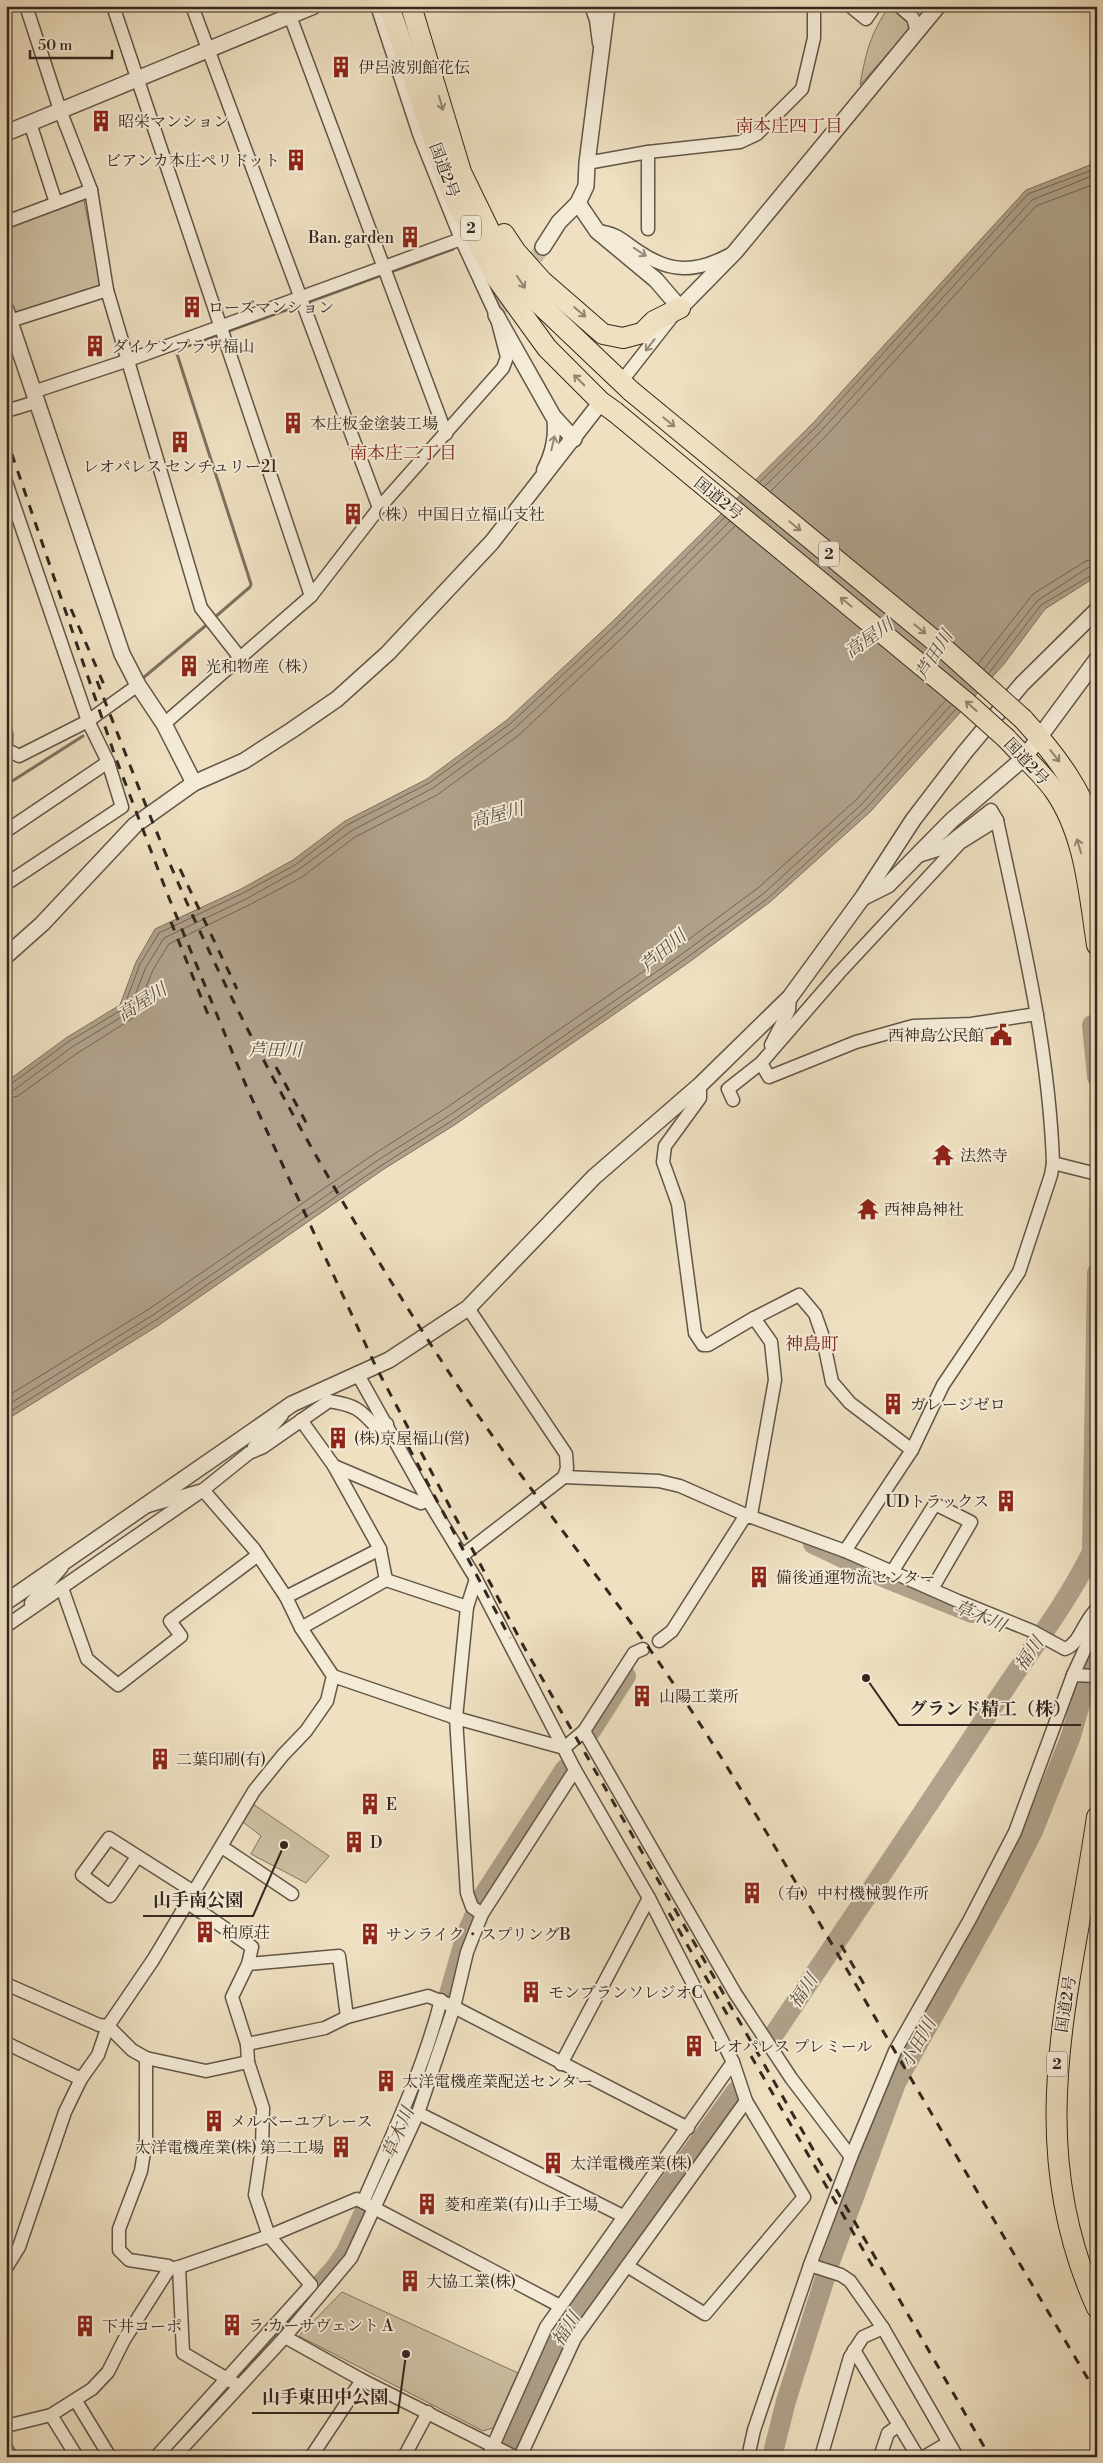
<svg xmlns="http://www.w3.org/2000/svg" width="1103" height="2463" font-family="'Libre Bodoni','Noto Serif JP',serif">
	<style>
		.green { fill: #cec1a5; stroke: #817462 }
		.water { fill: #afa18a; stroke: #7e705f }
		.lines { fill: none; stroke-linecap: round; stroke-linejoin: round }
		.shore { stroke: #726454; stroke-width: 1 }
		.stream { stroke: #7e705f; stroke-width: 3 }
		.river { stroke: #afa18a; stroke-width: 20 }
		.tertiary-tunnel { stroke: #c9bba1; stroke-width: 15; stroke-dasharray: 15 8; stroke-linecap: butt }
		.minor-casing { stroke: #625548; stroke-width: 15 }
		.tertiary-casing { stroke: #625548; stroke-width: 18 }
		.trunk-casing { stroke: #34271f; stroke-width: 22 }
		.minor { stroke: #f4ebd7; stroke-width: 12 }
		.tertiary { stroke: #f4ebd7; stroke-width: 15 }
		.trunk { stroke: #eee0c1; stroke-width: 20 }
		.rail { stroke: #34271f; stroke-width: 3; stroke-dasharray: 9 9; stroke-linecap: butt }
		.trunk-bridge-casing { stroke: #34271f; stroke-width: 22; stroke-linecap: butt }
		.trunk-bridge { stroke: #eee0c1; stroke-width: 20 }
		.oneway { stroke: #918470 }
		.oneway2 { stroke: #94897b }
		.labels { text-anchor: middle; stroke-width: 4; stroke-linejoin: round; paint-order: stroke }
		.shield { fill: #f4ebd7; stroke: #6e6256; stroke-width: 1 }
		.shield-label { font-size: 15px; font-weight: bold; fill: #34271f }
		.poi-label { font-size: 16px; fill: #34271f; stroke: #f4ebd7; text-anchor: start }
		.street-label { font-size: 16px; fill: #34271f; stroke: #f4ebd7 }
		.neighbourhood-label { font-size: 18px; fill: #7a1f14; stroke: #f4ebd7 }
		.water-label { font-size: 18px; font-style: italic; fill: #594c3f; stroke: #f4ebd7 }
		.leader { fill: none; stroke: #34271f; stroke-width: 2 }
		.callout-dot { fill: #34271f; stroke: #f4ebd7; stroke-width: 2 }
		.callout-label { font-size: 18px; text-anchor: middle; font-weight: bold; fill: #34271f; stroke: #f4ebd7; stroke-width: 4; stroke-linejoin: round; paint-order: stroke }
	</style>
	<rect width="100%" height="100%" fill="#eee0c1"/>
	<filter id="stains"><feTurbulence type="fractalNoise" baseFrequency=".004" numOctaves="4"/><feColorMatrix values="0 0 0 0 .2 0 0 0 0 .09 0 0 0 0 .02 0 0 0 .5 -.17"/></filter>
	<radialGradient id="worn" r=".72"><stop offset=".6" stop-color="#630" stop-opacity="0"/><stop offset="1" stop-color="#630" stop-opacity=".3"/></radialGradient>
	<g class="green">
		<path d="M889,6H896L914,24L860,85C866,52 870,35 889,6Z"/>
		<polygon points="83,196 101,284 99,291 16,316 6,289 6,225"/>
		<polygon points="253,1804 329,1856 306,1883 251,1854 261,1836 243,1822"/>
		<polygon points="342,2292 518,2373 493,2428 483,2431 299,2336"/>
	</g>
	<polygon class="water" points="1097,134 1097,576 1045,609 1004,664 870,812 770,902 688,963 456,1124 384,1169 159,1325 6,1420 6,1082 66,1038 120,1005 136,962 155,929 241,889 293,860 345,821 427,779 507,720 613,621 813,423 1026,190 1090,165"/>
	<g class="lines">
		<g class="shore">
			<polyline points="760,482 816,427 1028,194 1092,170 1097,158"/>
			<polyline points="765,486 821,431 1032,200 1097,174"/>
			<polyline points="771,491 826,436 1036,206 1097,183"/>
			<polyline points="978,664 1033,594 1086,561 1097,558"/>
			<polyline points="984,669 1037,601 1089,567 1097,566"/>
			<polyline points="989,673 1041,605 1097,572"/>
			<polyline points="6,1085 11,1084 68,1042 123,1009 140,964 159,933 243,893 295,865 347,825 429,783 510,724 617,624 725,517"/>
			<polyline points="6,1092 14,1090 72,1047 128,1013 146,967 164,938 246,899 298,870 351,831 433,788 514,729 621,629 730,521"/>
			<polyline points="6,1099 18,1096 76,1054 133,1018 153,970 169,944 249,905 302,877 355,837 437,795 519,735 626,634 735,526"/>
			<polyline points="6,1397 149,1309 374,1154 446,1108 677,948 758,888 857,799 946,700"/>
			<polyline points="6,1406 153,1315 378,1160 450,1115 682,954 763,894 862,804 951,705"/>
			<polyline points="6,1414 156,1320 382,1165 453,1120 685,959 767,899 866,808 956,709"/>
		</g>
		<g class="stream">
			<polyline points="388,273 453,249"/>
			<polyline points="306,303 382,275"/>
			<polyline points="226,332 300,305"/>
			<polyline points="214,618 250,587 251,584 177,354 179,349 220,334"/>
			<polyline points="143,678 210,622"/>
			<polyline points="6,785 83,736"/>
		</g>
		<g class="river">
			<polyline points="1097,1025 1092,1025 1097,1077"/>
			<polyline points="813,1544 885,1578 972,1613"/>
			<polyline points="591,1731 626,1676"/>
			<polyline points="441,2022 466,1935 483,1896 565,1769"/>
			<path d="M773,2036C846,1927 920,1818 992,1708C1025,1657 1065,1607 1092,1552L1097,1273"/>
			<polyline points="165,2457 335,2268 346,2252 376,2186"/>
			<polyline points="503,2457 559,2336 736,2091"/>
			<polyline points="772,2457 786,2401 830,2262 896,2083 998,1900 1033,1831 1071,1736 1097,1643"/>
		</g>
		<polyline class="tertiary-tunnel" points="496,315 543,247"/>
		<g class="minor-casing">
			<g id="minor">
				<polyline points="26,6 60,110 91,190 107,290 201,608 241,659"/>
				<polyline points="113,6 311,596"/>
				<polyline points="192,6 379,508"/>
				<polyline points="591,6 596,20 599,43"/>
				<polyline points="850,6 866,19 875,6"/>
				<polyline points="899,6 913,18 917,32"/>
				<polyline points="290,16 446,434"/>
				<polyline points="30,123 56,203"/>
				<polyline points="648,152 648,229"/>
				<polyline points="587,163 648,152 740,142 757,134 802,89 814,38 814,6"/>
				<polyline points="6,222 91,190"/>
				<path d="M597,231C617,233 622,240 638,251C670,273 695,273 729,255"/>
				<polyline points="10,321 107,290"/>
				<polyline points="621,382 675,313"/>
				<polyline points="33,392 126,361 461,239"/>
				<polyline points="6,411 36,402"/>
				<path d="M543,470C552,453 556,436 553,416"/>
				<polyline points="6,482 88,721 108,762 6,831"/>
				<polyline points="164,724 311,596 379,508 503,368 507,357 496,315 461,239 419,134 377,6"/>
				<polyline points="6,733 6,742"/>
				<polyline points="6,749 19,756 88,721 138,685"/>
				<polyline points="915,857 941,849 991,810 997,820"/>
				<polyline points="6,884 122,807 108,762"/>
				<polyline points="771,1045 789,1010 790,997"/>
				<polyline points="761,1063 769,1077 856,1042 913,1026 971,1024 1037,1014"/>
				<polyline points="700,1085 700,1098 665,1146 663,1162 678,1204 695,1333 703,1345 708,1345 754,1318 771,1342 775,1380 751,1515"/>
				<path d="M733,1100L728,1089L761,1063L839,973L960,843L997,820C1021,933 1049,1046 1053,1163L1097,1174"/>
				<polyline points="754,1318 799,1295 815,1314 822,1334 832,1382 850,1403 912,1450"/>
				<polyline points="357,1373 428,1500 476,1579 575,1770 649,1898 733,2062 746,2101 804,2197 705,2314 627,2266"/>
				<polyline points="301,1420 334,1466 380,1549 386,1580"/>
				<polyline points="254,1447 282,1415"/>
				<polyline points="334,1466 421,1503 428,1500"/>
				<polyline points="564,1477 659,1481 680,1486 746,1515"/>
				<polyline points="845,1551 912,1450 943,1385 1019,1272 1051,1175 1053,1163"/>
				<polyline points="463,1555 564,1477 567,1468 566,1454 468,1308"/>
				<polyline points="892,1572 935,1504 971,1522 932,1589"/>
				<polyline points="476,1579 467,1607 456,1718 467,1893 472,1907 482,1914"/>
				<polyline points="62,1588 87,1659 118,1685 181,1636 170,1621 258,1555"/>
				<polyline points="286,1597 380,1549"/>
				<polyline points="31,1603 62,1567"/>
				<path d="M6,1626L203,1490L249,1453L263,1447L329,1401C355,1405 360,1409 377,1428L387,1424"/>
				<polyline points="301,1628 386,1580 467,1607"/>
				<path d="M659,1641L672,1631L746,1515L845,1551L958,1601L1032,1631L1065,1649C1080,1644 1084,1620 1096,1610"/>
				<polyline points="1073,1675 1096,1625 1096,1610"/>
				<polyline points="333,1676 456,1718 564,1748 584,1731 735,1993 791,2078 851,2157"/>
				<polyline points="584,1731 634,1653 643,1649"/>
				<polyline points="222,1847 292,1894"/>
				<polyline points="137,1857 110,1896 82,1875 109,1838 194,1892"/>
				<polyline points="248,1964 339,1956 347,2017"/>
				<polyline points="6,1984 99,2025 108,2026 132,2050 146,2058 206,2071 248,2062"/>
				<polyline points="6,2043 81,2079 98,2055 108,2026 153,1960 254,1791 283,1755 306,1731 327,1701 333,1676 301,1628 286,1597 254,1549 203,1490 148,1506"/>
				<polyline points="247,2044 325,2028 347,2017 428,1996 450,2005 688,2128"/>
				<polyline points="146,2058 146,2139 141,2171 119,2229 119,2250 129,2260 168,2266 169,2269 179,2267 269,2236 357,2199 560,2306"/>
				<polyline points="561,2064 649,1898"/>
				<polyline points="418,2113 623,2216"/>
				<path d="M363,2202C392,2136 423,2070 441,2000"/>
				<polyline points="810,2265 841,2275 850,2281 883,2328 957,2457"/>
				<polyline points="179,2267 183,2353 234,2383"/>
				<polyline points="6,2268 19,2247 65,2112 81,2079"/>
				<polyline points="285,2337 362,2380 515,2457"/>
				<polyline points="854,2350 918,2457"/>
				<polyline points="76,2401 110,2457"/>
				<polyline points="51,2415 77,2457"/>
				<polyline points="6,2426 51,2415 92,2389 108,2372 124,2340 169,2269"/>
				<polyline points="6,2448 11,2457"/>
				<polyline points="156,2457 311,2285 269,2236 255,2195 262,2148 263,2108 248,2062 247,2044 232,1997 248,1964 252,1947 188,1903"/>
				<polyline points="174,2457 285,2337 351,2258 418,2113 454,2007 467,1952 482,1914 575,1770"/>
				<polyline points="311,2457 362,2380"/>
				<polyline points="404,2457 428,2412"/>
				<polyline points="488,2457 546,2327 733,2062"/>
				<polyline points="520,2457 575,2338 746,2101"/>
				<polyline points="748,2457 754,2430 810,2265 851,2157 895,2051 969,1921 1015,1832 1073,1675 1097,1676"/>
				<polyline points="821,2457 850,2357 863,2337 883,2328"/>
				<polyline points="880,2457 888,2433 899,2425"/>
				<polyline points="924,2457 948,2443"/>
			</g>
		</g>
		<g class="tertiary-casing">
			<g id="tertiary">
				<polyline points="6,133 314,6"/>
				<polyline points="578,203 597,231 656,280 680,308 735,252 938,6"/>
				<polyline points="543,247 559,222 578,203 586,186 587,163 607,6"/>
				<polyline points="6,310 122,654 138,685 164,724 194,783"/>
				<polyline points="496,315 553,416 574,439"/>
				<polyline points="864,897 888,885 952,820 1024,758 1097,659"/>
				<polyline points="6,956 42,924 135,825 194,783 244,761 292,730 337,699 388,653 492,542 601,402"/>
				<polyline points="6,1602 292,1404 389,1360 468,1308 594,1177 700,1085 790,997 863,897 913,820 965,752 1022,684 1097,610"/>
			</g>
		</g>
		<g class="trunk-casing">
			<g id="trunk">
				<polyline points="389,6 452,193 497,279 547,348 601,402 615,412"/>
				<polyline points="411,6 461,172 497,246 529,294 631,391"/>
				<polyline points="504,234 516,252 542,281 603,334 623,338 642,333 654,321 680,308"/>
				<path d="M1023,719C1056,755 1085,793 1097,841"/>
				<path d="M1007,739C1022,756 1041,772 1054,790C1085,834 1089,893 1097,945"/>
				<path d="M1097,1817C1072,1990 1020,2138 1097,2308"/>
			</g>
		</g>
		<use href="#minor" class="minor"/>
		<use href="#tertiary" class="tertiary"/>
		<use href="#trunk" class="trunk"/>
		<g class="rail">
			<polyline points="6,437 115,756 167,893 247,1088 376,1367 524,1647 990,2457"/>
			<polyline points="71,609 105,687"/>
			<path d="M97,681C125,752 152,824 183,894C257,1061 350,1221 450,1374C523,1485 610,1587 683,1698C737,1779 784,1863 833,1946C921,2095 1008,2245 1097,2394"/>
			<polyline points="180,869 237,989"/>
			<polyline points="171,922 209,1017"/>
			<polyline points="276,1067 308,1126"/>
			<polyline points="400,1431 510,1638"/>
			<polyline points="669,1913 731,2021"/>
			<polyline points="841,1945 865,1986"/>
			<polyline points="751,2056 876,2272"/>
		</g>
		<g class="trunk-bridge-casing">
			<g id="trunk-bridge">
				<polyline points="631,391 947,651 1023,719"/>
				<polyline points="615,412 968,704 1007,739"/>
			</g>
		</g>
		<use href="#trunk-bridge" class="trunk-bridge"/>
	</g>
	<defs><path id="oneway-shaft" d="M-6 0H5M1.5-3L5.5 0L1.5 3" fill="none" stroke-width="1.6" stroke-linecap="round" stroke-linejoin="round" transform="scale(1.25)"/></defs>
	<g class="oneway">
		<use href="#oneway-shaft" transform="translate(441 103) rotate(74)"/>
		<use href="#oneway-shaft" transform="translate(521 282) rotate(56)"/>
		<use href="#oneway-shaft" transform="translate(580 312) rotate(40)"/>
		<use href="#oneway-shaft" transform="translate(579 380) rotate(-135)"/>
		<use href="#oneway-shaft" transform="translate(669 422) rotate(39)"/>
		<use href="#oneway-shaft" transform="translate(795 526) rotate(39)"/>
		<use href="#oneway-shaft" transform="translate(846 602) rotate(-141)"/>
		<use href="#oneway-shaft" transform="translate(920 629) rotate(39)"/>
		<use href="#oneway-shaft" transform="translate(971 706) rotate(-138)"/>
		<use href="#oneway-shaft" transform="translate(1055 756) rotate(51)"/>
		<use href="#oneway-shaft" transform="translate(1079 846) rotate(-106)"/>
	</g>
	<g class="oneway2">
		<use href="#oneway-shaft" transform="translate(640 252) rotate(34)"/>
		<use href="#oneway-shaft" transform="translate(650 345) rotate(128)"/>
		<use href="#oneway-shaft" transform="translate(553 443) rotate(-77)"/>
	</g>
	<defs>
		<g id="building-bare" transform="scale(1.725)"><path d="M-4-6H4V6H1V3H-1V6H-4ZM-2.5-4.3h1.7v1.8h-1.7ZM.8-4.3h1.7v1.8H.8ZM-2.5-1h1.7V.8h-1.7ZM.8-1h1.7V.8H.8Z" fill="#8f2418" stroke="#f4ebd7" stroke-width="2.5" paint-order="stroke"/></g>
		<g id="civic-bare" transform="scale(1.725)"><path d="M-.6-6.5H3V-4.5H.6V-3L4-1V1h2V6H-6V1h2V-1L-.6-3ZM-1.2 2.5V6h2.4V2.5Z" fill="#8f2418" stroke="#f4ebd7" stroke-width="2.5" paint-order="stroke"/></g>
		<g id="temple-bare" transform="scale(1.725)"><path d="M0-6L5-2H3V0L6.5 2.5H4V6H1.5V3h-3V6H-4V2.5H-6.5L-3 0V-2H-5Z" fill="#8f2418" stroke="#f4ebd7" stroke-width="2.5" paint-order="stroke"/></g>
	</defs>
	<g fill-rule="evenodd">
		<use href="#building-bare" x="341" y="67"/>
		<use href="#building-bare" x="101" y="121"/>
		<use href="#building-bare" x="296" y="160"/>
		<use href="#building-bare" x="410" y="237"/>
		<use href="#building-bare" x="192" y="307"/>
		<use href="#building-bare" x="95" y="346"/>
		<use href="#building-bare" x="293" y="423"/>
		<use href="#building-bare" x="180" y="442"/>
		<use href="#building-bare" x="353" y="514"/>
		<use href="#building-bare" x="189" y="666"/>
		<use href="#civic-bare" x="1001" y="1035"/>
		<use href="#temple-bare" x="943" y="1155"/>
		<use href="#temple-bare" x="868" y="1209"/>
		<use href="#building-bare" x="893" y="1404"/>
		<use href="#building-bare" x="338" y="1438"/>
		<use href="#building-bare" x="1006" y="1501"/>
		<use href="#building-bare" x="759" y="1577"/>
		<use href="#building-bare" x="642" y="1696"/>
		<use href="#building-bare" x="160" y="1759"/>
		<use href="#building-bare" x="370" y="1804"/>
		<use href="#building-bare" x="354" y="1842"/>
		<use href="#building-bare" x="752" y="1893"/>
		<use href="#building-bare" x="205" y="1932"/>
		<use href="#building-bare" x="370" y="1934"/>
		<use href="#building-bare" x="531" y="1992"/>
		<use href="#building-bare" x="694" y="2046"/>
		<use href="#building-bare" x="386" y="2081"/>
		<use href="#building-bare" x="214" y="2121"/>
		<use href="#building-bare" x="341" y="2147"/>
		<use href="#building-bare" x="553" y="2163"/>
		<use href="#building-bare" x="427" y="2204"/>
		<use href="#building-bare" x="410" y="2281"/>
		<use href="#building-bare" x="232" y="2325"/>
		<use href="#building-bare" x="85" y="2326"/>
	</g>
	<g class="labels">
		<g class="shield">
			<rect x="461" y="215.5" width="20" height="25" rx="4"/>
			<rect x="819" y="541.5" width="20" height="25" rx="4"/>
			<rect x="1047" y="2051.5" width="20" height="25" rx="4"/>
		</g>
		<g class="shield-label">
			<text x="471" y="233">2</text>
			<text x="829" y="559">2</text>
			<text x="1057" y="2069">2</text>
		</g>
		<g class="poi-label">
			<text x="358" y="73">伊呂波別館花伝</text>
			<text x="118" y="127">昭栄マンション</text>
			<text x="280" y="166" text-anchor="end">ビアンカ本庄ペリドット</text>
			<text x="394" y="243" text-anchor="end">Ban. garden</text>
			<text x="208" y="313">ローズマンション</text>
			<text x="112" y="352">ダイケンプラザ福山</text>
			<text x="310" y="429">本庄板金塗装工場</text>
			<text x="180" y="472" text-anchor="middle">レオパレス センチュリー21</text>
			<text x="369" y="520">（株）中国日立福山支社</text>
			<text x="205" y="672">光和物産（株）</text>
			<text x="984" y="1041" text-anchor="end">西神島公民館</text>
			<text x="960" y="1161">法然寺</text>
			<text x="884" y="1215">西神島神社</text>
			<text x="910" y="1410">ガレージゼロ</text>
			<text x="354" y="1444">(株)京屋福山(営)</text>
			<text x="989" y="1507" text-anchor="end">UDトラックス</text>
			<text x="776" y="1583">備後通運物流センター</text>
			<text x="659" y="1702">山陽工業所</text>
			<text x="176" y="1765">二葉印刷(有)</text>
			<text x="386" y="1810">E</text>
			<text x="370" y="1848">D</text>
			<text x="769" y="1899">（有）中村機械製作所</text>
			<text x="222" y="1938">柏原荘</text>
			<text x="386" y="1940">サンライク・スプリングB</text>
			<text x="548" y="1998">モンブランソレジオC</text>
			<text x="711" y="2052">レオパレス プレミール</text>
			<text x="402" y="2087">太洋電機産業配送センター</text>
			<text x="230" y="2127">メルベーユプレース</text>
			<text x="324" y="2153" text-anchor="end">太洋電機産業(株) 第二工場</text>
			<text x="570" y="2169">太洋電機産業(株)</text>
			<text x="444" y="2210">菱和産業(有)山手工場</text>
			<text x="426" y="2287">大協工業(株)</text>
			<text x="248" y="2331">ラ.カーサヴェント A</text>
			<text x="102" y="2332">下井コーポ</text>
		</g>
		<g class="street-label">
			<text transform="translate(445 170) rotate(70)" y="6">国道2号</text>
			<text transform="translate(719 498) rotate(39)" y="6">国道2号</text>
			<text transform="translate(1027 761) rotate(47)" y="6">国道2号</text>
			<text transform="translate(1065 2004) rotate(-81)" y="6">国道2号</text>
		</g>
		<g class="neighbourhood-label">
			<text x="789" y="132">南本庄四丁目</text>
			<text x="403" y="459">南本庄二丁目</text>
			<text x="812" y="1350">神島町</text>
		</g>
		<g class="water-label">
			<text transform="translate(869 638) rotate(-35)" y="6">高屋川</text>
			<text transform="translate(934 655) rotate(-58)" y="6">芦田川</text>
			<text transform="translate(497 815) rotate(-15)" y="6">高屋川</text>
			<text transform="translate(663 951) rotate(-41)" y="6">芦田川</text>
			<text transform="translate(142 1002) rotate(-32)" y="6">高屋川</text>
			<text x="275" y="1056">芦田川</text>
			<text transform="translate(980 1616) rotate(23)" y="6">草木川</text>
			<text transform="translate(1029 1654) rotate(-56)" y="6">福川</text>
			<text transform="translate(803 1991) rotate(-56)" y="6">福川</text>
			<text transform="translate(918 2043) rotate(-61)" y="6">小田川</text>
			<text transform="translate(398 2133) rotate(-67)" y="6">草木川</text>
			<text transform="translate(566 2329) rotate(-58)" y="6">福川</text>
		</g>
	</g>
	<path class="leader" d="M866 1678L899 1725H1081M284 1845L253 1916H143M406 2354L398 2413H252"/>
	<g class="callout-dot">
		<circle cx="866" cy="1678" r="5"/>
		<circle cx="284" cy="1845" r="5"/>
		<circle cx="406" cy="2354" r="5"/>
	</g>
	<g class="callout-label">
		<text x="990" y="1715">グランド精工（株）</text>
		<text x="198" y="1906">山手南公園</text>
		<text x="325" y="2403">山手東田中公園</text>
	</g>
	<rect width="1103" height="2463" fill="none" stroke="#eee0c1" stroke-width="25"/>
	<rect x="8" y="8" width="1088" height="2448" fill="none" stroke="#34271f" stroke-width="2.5"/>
	<rect x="12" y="12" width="1078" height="2438" fill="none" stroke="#34271f"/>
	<path d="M30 50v8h82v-8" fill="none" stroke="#34271f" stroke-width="2.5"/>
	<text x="38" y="50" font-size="15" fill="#34271f" stroke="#f4ebd7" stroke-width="4" paint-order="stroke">50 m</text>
	<rect width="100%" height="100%" filter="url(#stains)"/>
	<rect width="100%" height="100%" fill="url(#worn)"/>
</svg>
